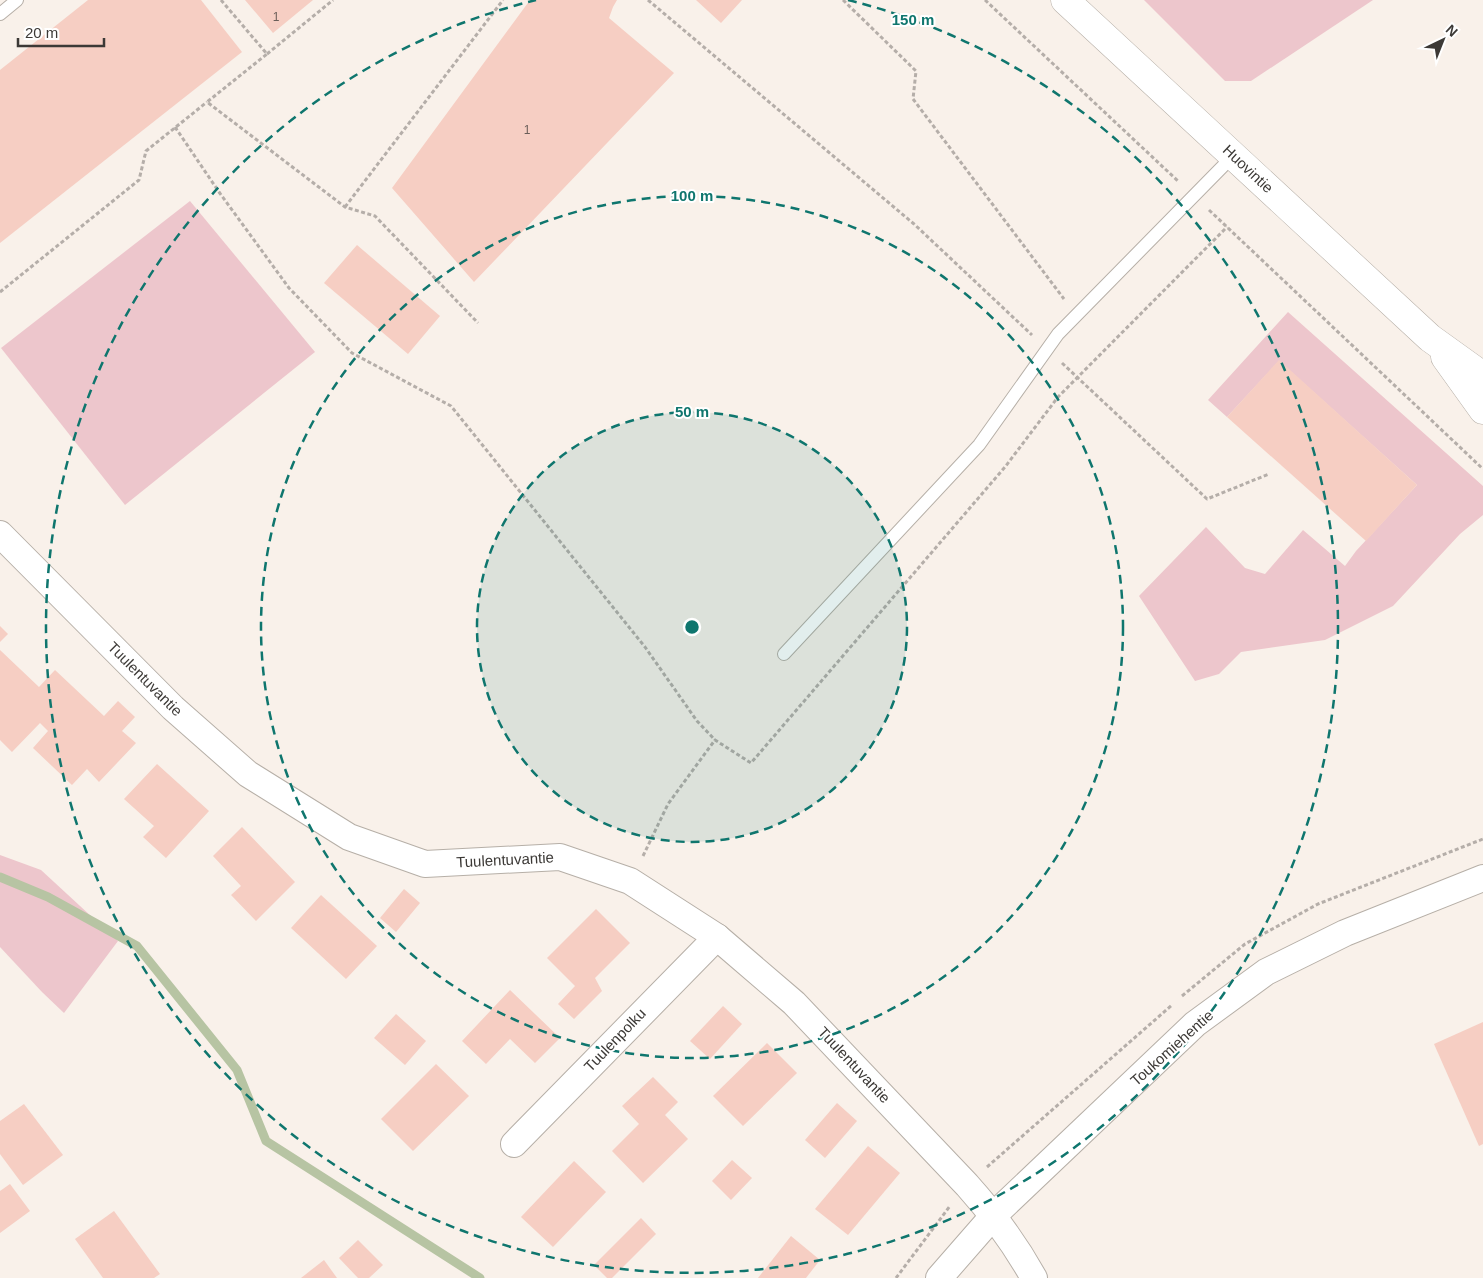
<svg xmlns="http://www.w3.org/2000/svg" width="1483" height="1278" font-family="Helvetica,sans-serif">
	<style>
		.green { fill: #edc6cc }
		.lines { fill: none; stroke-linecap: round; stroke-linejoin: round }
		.stream { stroke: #b7c4a3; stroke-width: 9 }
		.building { fill: #f6cec3 }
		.lane-casing { stroke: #b6afa7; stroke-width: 14 }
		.street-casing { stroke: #b6afa7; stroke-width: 28 }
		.secondary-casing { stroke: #b6afa7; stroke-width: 29 }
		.path { stroke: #b5aea9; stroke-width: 3; stroke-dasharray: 4 2.5; stroke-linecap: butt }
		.lane { stroke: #fff; stroke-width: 12 }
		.street { stroke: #fff; stroke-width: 26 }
		.secondary { stroke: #fff; stroke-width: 28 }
		.ring { fill: none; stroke: #0f766e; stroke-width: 2.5; stroke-dasharray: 9 6 }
		.labels { text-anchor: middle; stroke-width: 4; stroke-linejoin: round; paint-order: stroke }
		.number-label { font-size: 12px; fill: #6a5e59 }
		.street-label { font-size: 15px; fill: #3c3936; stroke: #fff }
		.centre { fill: #0f766e; stroke: #fff; stroke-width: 2.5 }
		.ring-label { font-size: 15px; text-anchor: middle; font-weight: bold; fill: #0f766e; stroke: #fff; stroke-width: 4; stroke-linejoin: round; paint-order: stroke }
	</style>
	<rect width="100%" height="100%" fill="#f9f1ea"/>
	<g class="green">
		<polygon points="1144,0 1373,0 1251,81 1225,81"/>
		<polygon points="190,201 315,352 125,505 1,348"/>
		<polygon points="1288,312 1483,486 1483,515 1460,534 1393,606 1325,640 1241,652 1219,674 1195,681 1139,596 1206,527 1245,568 1265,574 1303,530 1345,566 1356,551 1417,485 1279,361 1227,417 1208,400"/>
		<polygon points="0,855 41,870 118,941 64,1013 42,992 0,947"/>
	</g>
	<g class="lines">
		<polyline class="stream" points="0,877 48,897 137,946 237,1070 266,1141 480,1278"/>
	</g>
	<g class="building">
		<polygon points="88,0 201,0 242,52 0,243 0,70"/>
		<polygon points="245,0 313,0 273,33"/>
		<polygon points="530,0 617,0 613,7 609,18 674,73 474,282 392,188"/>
		<polygon points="696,0 742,0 721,23"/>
		<polygon points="357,245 440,316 408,354 324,283"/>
		<polygon points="1279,360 1417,485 1366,541 1227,417"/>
		<polygon points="0,626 8,634 0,642"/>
		<polygon points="0,650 39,687 55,670 104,716 118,701 135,717 122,731 136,743 99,782 87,769 72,785 33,748 48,731 40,723 12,752 0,740"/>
		<polygon points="157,764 209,811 166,858 143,837 154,826 124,799"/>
		<polygon points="242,827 295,882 256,921 231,895 241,886 213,856"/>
		<polygon points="404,889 420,903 396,932 380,918"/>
		<polygon points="321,895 377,946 346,979 291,928"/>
		<polygon points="596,909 630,943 595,978 602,991 574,1019 558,1004 575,986 547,958"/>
		<polygon points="510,990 560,1038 535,1063 510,1039 486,1064 462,1041"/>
		<polygon points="723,1006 742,1024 710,1059 690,1041"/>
		<polygon points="396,1014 426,1041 405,1065 374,1038"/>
		<polygon points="1483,1022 1483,1144 1479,1146 1434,1044"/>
		<polygon points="767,1043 797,1073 743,1126 713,1096"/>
		<polygon points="436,1064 469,1096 413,1151 381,1119"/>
		<polygon points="653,1077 678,1102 665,1115 688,1139 643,1183 612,1151 639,1124 622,1106"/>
		<polygon points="837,1103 857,1121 825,1158 805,1140"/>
		<polygon points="24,1104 63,1155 23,1185 0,1154 0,1121"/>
		<polygon points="868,1146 900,1173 848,1235 815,1209"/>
		<polygon points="732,1160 752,1178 731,1200 712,1181"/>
		<polygon points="574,1161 606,1192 553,1247 521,1217"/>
		<polygon points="10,1184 30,1211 0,1233 0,1191"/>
		<polygon points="114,1211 160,1274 154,1278 103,1278 75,1239"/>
		<polygon points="641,1218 656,1234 612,1278 607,1278 594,1265"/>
		<polygon points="791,1236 820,1260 806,1278 758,1278"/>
		<polygon points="358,1240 383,1265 369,1278 358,1278 339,1258"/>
		<polygon points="324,1260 337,1278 301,1278"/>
	</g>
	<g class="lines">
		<g class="lane-casing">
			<g id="lane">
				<polyline points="0,14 17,0"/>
				<polyline points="784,654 979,445 1058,334 1233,156"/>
			</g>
		</g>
		<g class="street-casing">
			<g id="street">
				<path d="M0,534L173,708L248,774L349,837L425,864L560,857L630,881L717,937L794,1003L967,1185C993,1214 1015,1244 1034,1278"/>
				<polyline points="514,1144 717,937"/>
				<polyline points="939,1278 994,1215 1195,1024 1266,972 1345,933 1483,878"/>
			</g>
		</g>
		<g class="secondary-casing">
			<g id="secondary">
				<polyline points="1065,0 1430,338 1483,376"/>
				<polyline points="1445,357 1483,410"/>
			</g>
		</g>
		<g class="path">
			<polyline points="221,0 267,54 207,102 345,207 375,216 478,323"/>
			<polyline points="648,0 914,224 1032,335"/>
			<polyline points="843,0 916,71 913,99 1064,299"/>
			<polyline points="985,0 1179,182"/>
			<polyline points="267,54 333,0"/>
			<polyline points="175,127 219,192 289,288 352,353 451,406 645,647 697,721 715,740"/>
			<polyline points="345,207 503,0"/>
			<polyline points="1209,210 1483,469"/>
			<polyline points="0,292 139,180 146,151 207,102"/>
			<polyline points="1062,363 1207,499 1269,474"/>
			<polyline points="643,856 668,804 715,740 751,763 1005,467 1058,397 1227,227"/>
			<polyline points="1182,996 1245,944 1318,904 1483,839"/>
			<polyline points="987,1167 1172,1005"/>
			<polyline points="896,1278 950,1206"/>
		</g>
		<use href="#lane" class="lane"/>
		<use href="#street" class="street"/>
		<use href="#secondary" class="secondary"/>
	</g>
	<circle cx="692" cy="627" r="215" fill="#0f766e" fill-opacity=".12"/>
	<g class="ring">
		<circle cx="692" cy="627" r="215"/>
		<circle cx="692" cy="627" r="431"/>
		<path d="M848 0A646 646 0 1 1 536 0"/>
	</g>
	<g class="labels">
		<g class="number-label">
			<text x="276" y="21">1</text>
			<text x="527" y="134">1</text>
		</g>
		<g class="street-label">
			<text transform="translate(1248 169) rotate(43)" y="5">Huovintie</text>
			<text transform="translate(145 679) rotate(45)" y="5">Tuulentuvantie</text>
			<text transform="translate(505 860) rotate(-3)" y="5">Tuulentuvantie</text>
			<text transform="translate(615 1040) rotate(-46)" y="5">Tuulenpolku</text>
			<text transform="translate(1172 1048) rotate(-42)" y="5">Toukomiehentie</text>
			<text transform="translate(854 1065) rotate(47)" y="5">Tuulentuvantie</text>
		</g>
	</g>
	<circle cx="692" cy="627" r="8" class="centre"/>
	<g class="ring-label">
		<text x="913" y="25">150 m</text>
		<text x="692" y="201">100 m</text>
		<text x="692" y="417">50 m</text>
	</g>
	<g transform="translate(1443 40) rotate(43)" stroke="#ffffff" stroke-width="4" paint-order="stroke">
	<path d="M0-4L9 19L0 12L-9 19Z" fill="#3c3936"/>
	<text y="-8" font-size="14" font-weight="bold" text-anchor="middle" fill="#3c3936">N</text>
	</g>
	<path d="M18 38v8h86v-8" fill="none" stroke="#3c3936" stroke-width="2.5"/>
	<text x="25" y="38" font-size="15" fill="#3c3936" stroke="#ffffff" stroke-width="4" paint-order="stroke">20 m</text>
</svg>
